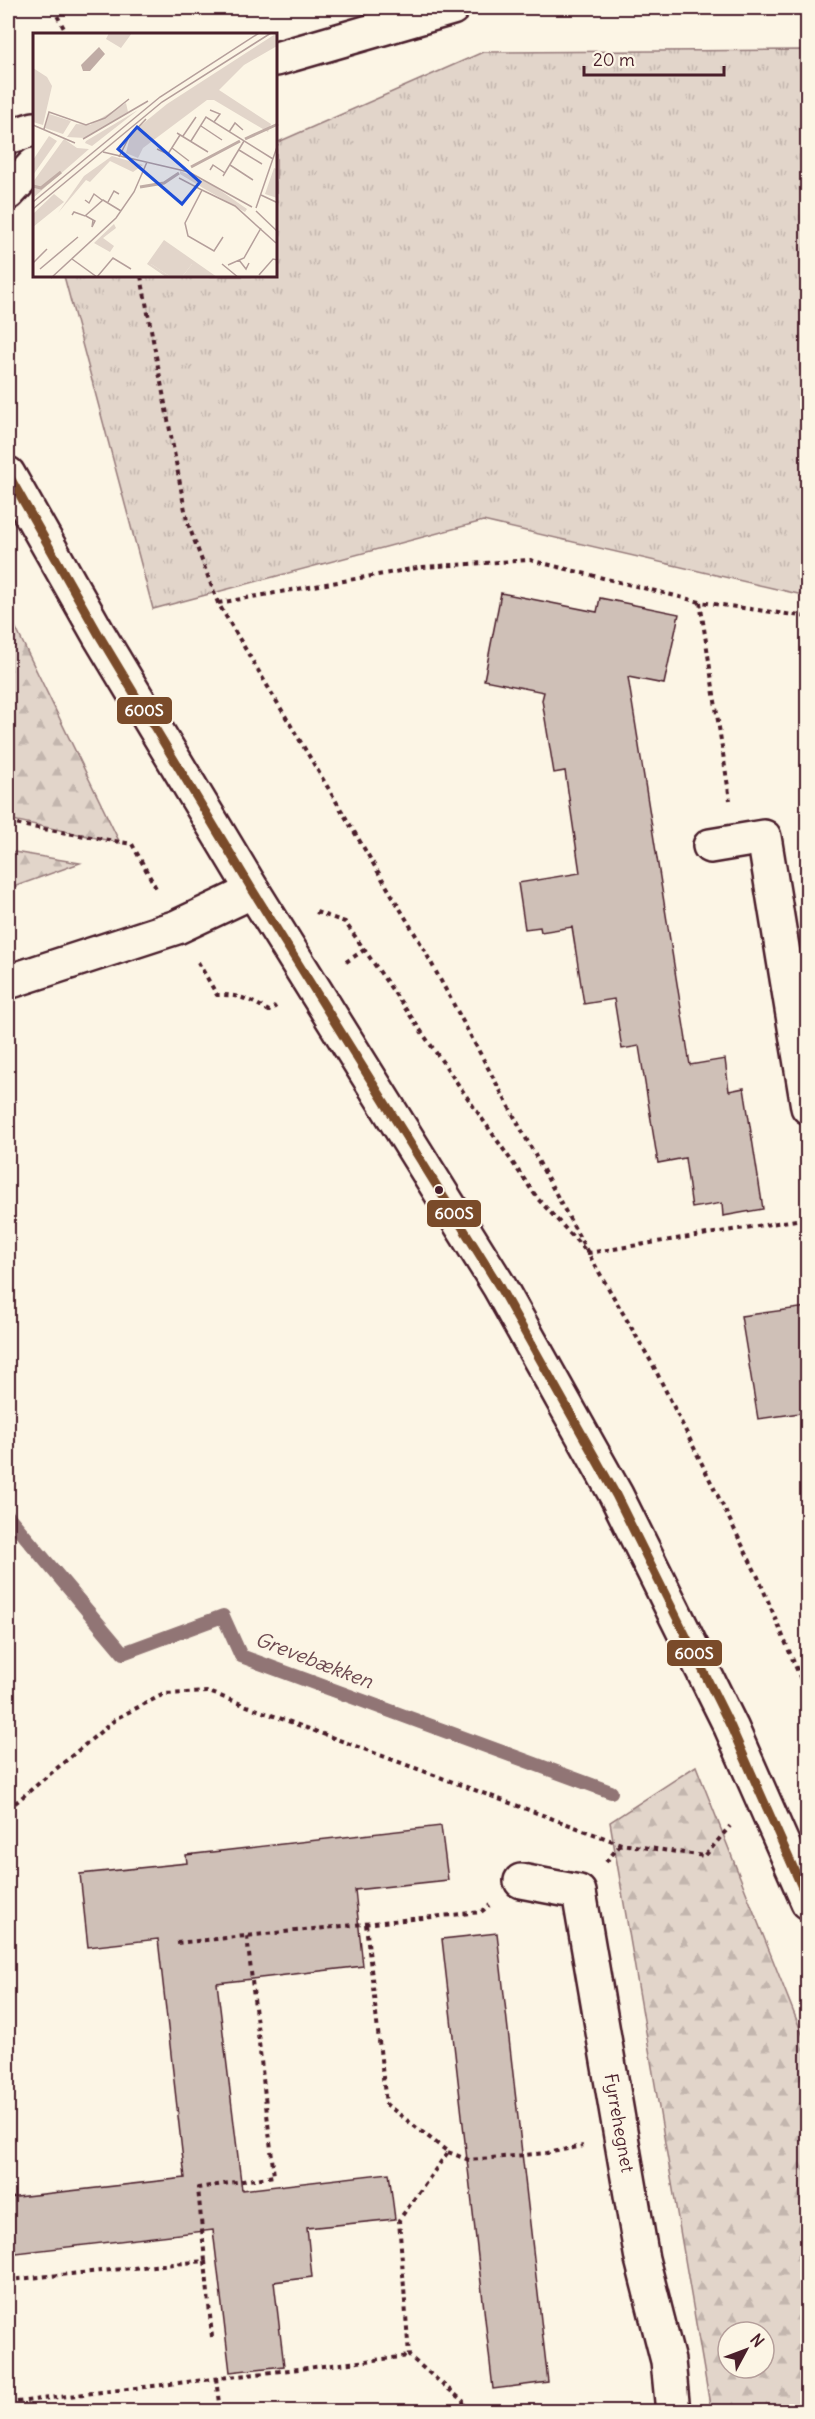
<svg xmlns="http://www.w3.org/2000/svg" width="815" height="2419" font-family="Delius,sans-serif">
	<style>
		.forest { fill: url(#forest-firs); stroke: #967a7a; stroke-width: 1.5; fill-rule: evenodd }
		.park { fill: url(#park-tufts); stroke: #967a7a; stroke-width: 1.5 }
		.lines { fill: none; stroke-linecap: round; stroke-linejoin: round }
		.stream { stroke: #917474; stroke-width: 14 }
		.building { fill: #cfc0b7; stroke: #4a1f2b; stroke-width: 1.5 }
		.minor-casing { stroke: #4a1f2b; stroke-width: 38 }
		.tertiary-casing { stroke: #4a1f2b; stroke-width: 38 }
		.motorway-casing { stroke: #4a1f2b; stroke-width: 38 }
		.path { stroke: #4a1f2b; stroke-width: 4; stroke-dasharray: 4.5 4.5; stroke-linecap: butt }
		.minor { stroke: #fcf5e5; stroke-width: 33 }
		.tertiary { stroke: #fcf5e5; stroke-width: 33 }
		.motorway { stroke: #fcf5e5; stroke-width: 33 }
		.bus-1-casing { stroke: #fcf5e5; stroke-width: 14 }
		.bus-1 { stroke: #7a4b2a; stroke-width: 9 }
		.bus-dot { fill: #4a1f2b; stroke: #fcf5e5; stroke-width: 2 }
		.labels { text-anchor: middle; stroke-width: 5; stroke-linejoin: round; paint-order: stroke }
		.street-label { font-size: 18px; fill: #4a1f2b; stroke: #fcf5e5 }
		.water-label { font-size: 20px; font-style: italic; fill: #6d4950; stroke: #fcf5e5 }
		.inset-river { fill: none; stroke: #c0aca5; stroke-width: 3 }
		.inset-road { fill: none; stroke: #b59f9b; stroke-width: 1.5 }
		.view { fill: #1d4ed8; fill-opacity: 0.15; stroke: #1d4ed8; stroke-width: 3 }
		.inset-edge { fill: none; stroke: #4a1f2b; stroke-width: 3 }
		.line-badge { stroke: #fcf5e5; stroke-width: 2 }
		.badge-label { font-size: 16px; text-anchor: middle; font-weight: bold; fill: #fff }
	</style>
	<defs>
		<pattern id="forest-firs" width="22" height="20" patternUnits="userSpaceOnUse" patternTransform="scale(1.5)"><rect width="22" height="20" fill="#e2d5ca"/><path d="M5 1l3.5 6h-7zM16 11l3.5 6h-7z" fill="#c3b6ae"/></pattern>
		<pattern id="park-tufts" width="24" height="20" patternUnits="userSpaceOnUse" patternTransform="scale(1.5)"><rect width="24" height="20" fill="#e2d5ca"/><path d="M3 7l-1-3M5 7V3M7 7l1-3M15 17l-1-3M17 17v-4M19 17l1-3" fill="none" stroke="#c3b6ae"/></pattern>
	</defs>
	<rect width="100%" height="100%" fill="#fcf5e5"/>
	<filter id="ink" filterUnits="userSpaceOnUse"><feTurbulence type="fractalNoise" baseFrequency=".0167" numOctaves="2"/><feDisplacementMap in="SourceGraphic" scale="12" xChannelSelector="R" yChannelSelector="G"/><feConvolveMatrix kernelMatrix="1 2 1 2 8 2 1 2 1" color-interpolation-filters="sRGB"/></filter>
	<g filter="url(#ink)">
		<g class="forest">
			<polygon points="8,612 120,843 8,819"/>
			<polygon points="8,851 80,863 8,889"/>
			<path d="M696,1766L807,2046V2411H711L610,1822ZM728,2332H764V2368H728Z"/>
		</g>
		<polygon class="park" points="807,50 807,596 483,521 153,609 64,276 276,276 276,143 483,52"/>
		<g class="lines">
			<polyline class="stream" points="8,1516 123,1653 223,1616 241,1656 611,1792"/>
		</g>
		<g class="building">
			<polygon points="501,593 597,612 600,598 679,614 664,684 628,677 690,1065 725,1059 729,1091 744,1088 763,1209 723,1216 722,1203 692,1208 685,1158 658,1163 639,1046 622,1049 614,999 584,1004 572,927 541,932 540,927 525,929 518,883 580,873 565,771 554,773 542,700 544,692 484,680"/>
			<polygon points="807,1307 807,1412 758,1419 741,1316"/>
			<polygon points="441,1826 448,1880 355,1890 363,1966 217,1983 242,2190 389,2173 395,2219 307,2228 312,2277 274,2282 284,2366 230,2372 213,2230 8,2254 8,2198 185,2178 158,1939 88,1947 80,1874 187,1863 186,1855"/>
			<polygon points="497,1933 548,2382 493,2389 442,1939"/>
		</g>
		<g class="lines">
			<g class="minor-casing">
				<g id="minor">
					<polyline points="710,846 764,837 808,1107"/>
					<polyline points="521,1881 579,1892 642,2259 668,2361 673,2412"/>
				</g>
			</g>
			<g class="tertiary-casing">
				<g id="tertiary">
					<polyline points="8,474 99,635 253,891 499,1286 616,1495 731,1727 808,1902"/>
					<polyline points="8,982 177,927 253,891"/>
				</g>
			</g>
			<g class="motorway-casing">
				<g id="motorway">
					<polyline points="276,59 452,8"/>
					<polyline points="8,137 34,129"/>
					<polyline points="8,193 34,165"/>
				</g>
			</g>
			<g class="path">
				<polyline points="53,8 67,34"/>
				<polyline points="141,276 187,521 218,603 421,944 588,1253 653,1365 758,1577 808,1696"/>
				<polyline points="700,602 730,800"/>
				<polyline points="218,603 423,567 530,560 700,602 808,617"/>
				<polyline points="8,823 132,844 157,890"/>
				<polyline points="316,912 345,922 538,1199 588,1253 802,1219 808,1211"/>
				<path d="M198,962L217,995C238,994 251,1000 269,1011L276,1006"/>
				<polyline points="346,962 364,950"/>
				<polyline points="8,1809 117,1718 164,1694 209,1692 621,1844 705,1856 730,1826"/>
				<polyline points="606,1862 621,1844"/>
				<polyline points="366,1924 386,2104 448,2152 399,2220 409,2356 463,2401 464,2412"/>
				<polyline points="177,1943 481,1912 490,1905"/>
				<polyline points="448,2152 469,2160 547,2153 583,2146"/>
				<polyline points="205,2261 212,2337"/>
				<polyline points="8,2280 205,2261 198,2188 274,2176 247,1936"/>
				<polyline points="216,2378 220,2412"/>
				<polyline points="8,2403 409,2356"/>
			</g>
			<use href="#minor" class="minor"/>
			<use href="#tertiary" class="tertiary"/>
			<use href="#motorway" class="motorway"/>
			<g class="bus-1-casing">
				<polyline id="bus-1" points="8,474 99,635 253,891 499,1286 616,1495 731,1727 808,1901"/>
			</g>
			<use href="#bus-1" class="bus-1"/>
		</g>
	</g>
	<circle class="bus-dot" cx="439" cy="1190" r="5"/>
	<g class="labels">
		<g class="street-label">
			<text transform="translate(619 2123) rotate(80)" y="6">Fyrrehegnet</text>
		</g>
		<g class="water-label">
			<text transform="translate(314 1660) rotate(21)" y="7">Grevebækken</text>
		</g>
	</g>
	<g transform="translate(33 33)">
		<rect width="244" height="244" fill="#fcf5e5"/>
		<path d="M0,35L14,44L19,53L10,92L0,89ZM93,70L95,79L52,105L34,104L43,91L57,92ZM105,77L59,113L52,110L53,108ZM16,81L38,88L30,101L12,95ZM16,103L24,108L0,142V127ZM31,106L44,115L56,116L0,165V149ZM21,161L31,169L0,194V181Z" fill="#e2d5ca"/>
		<path d="M79,123L110,132L100,139L77,128L57,149L53,147L25,180L51,143ZM147,138L178,151L214,176L212,179L170,155L147,141ZM81,191L83,195L70,205L81,213L77,219L61,210ZM131,207L184,244H149L159,231H118L138,244H133L114,231Z" fill="#e2d5ca"/>
		<path d="M244,0V13L211,32L186,57L238,91L235,99L181,67H174L110,115L105,125L93,120L97,104L107,93L134,71ZM131,211L159,231L149,244H138L118,231Z" fill="#e2d5ca"/>
		<path d="M76,0H99L88,15L73,6ZM241,135L244,136V165L232,161Z" fill="#e2d5ca"/>
		<path d="M66,14L72,21L57,38H50L48,32Z" fill="#c0aca5"/>
		<path class="inset-river" d="M212,106L245,91M158,134L207,108M0,153L8,155L28,139M107,154L131,150L146,140"/>
		<path class="inset-road" d="M177,77L187,81L181,89M0,92L42,110M168,93L189,107M11,96L16,79L53,92L72,85L96,66M196,99L202,90L210,97M144,100L175,119M150,103L163,84M50,106L115,68M158,108L173,84L240,126M139,115L156,128M124,116L135,121L147,102M206,117L229,131M70,119L156,139L219,174M86,124L96,104L113,86M197,132L220,147M177,137L180,132L192,140M190,143L211,108M146,145L169,157L152,190L155,203L181,218L190,204M169,157L202,173L243,210M228,162L245,170M52,167L56,170L61,161L69,167M0,169L127,64L226,0M75,169L81,158L86,161M223,175L245,111M0,176L129,69L238,0M223,178L245,199M39,182L41,179L52,183L70,167L88,178M53,183L62,188L59,194L60,187M39,226L64,244L80,225L98,236M206,227L213,236L216,230M0,230L14,216M189,231L206,245M195,232L211,225L228,195M7,236L45,204M226,242L240,226L245,227M18,245L83,185L101,159L114,129"/>
		<path class="view" d="M104,94L167,149L149,171L85,116Z"/>
		<rect width="244" height="244" class="inset-edge"/>
	</g>
	<g class="line-badge">
		<rect x="116" y="696" width="57" height="29" rx="6" fill="#7a4b2a"/>
		<rect x="426" y="1199" width="56" height="29" rx="6" fill="#7a4b2a"/>
		<rect x="666" y="1639" width="57" height="28" rx="6" fill="#7a4b2a"/>
	</g>
	<g class="badge-label">
		<text x="144" y="716">600S</text>
		<text x="454" y="1219">600S</text>
		<text x="694" y="1659">600S</text>
	</g>
	<rect width="815" height="2419" fill="none" stroke="#fcf5e5" stroke-width="30"/>
	<rect x="15" y="15" width="785" height="2389" fill="none" stroke="#4a1f2b" stroke-width="2" filter="url(#ink)"/>
	<g transform="translate(746 2350) rotate(49)"><circle r="28" fill="#fcf5e5" stroke="#b59f9b" stroke-width="1.5"/>
	<path d="M0-4.5L10 22L0 15L-10 22Z" fill="#4a1f2b"/>
	<text y="-9" font-size="16" font-weight="bold" text-anchor="middle" fill="#4a1f2b">N</text>
	</g>
	<path d="M584 66v9h140v-9" fill="none" stroke="#4a1f2b" stroke-width="3"/>
	<text x="593" y="66" font-size="18" fill="#4a1f2b" stroke="#fcf5e5" stroke-width="4.5" paint-order="stroke">20 m</text>
</svg>
